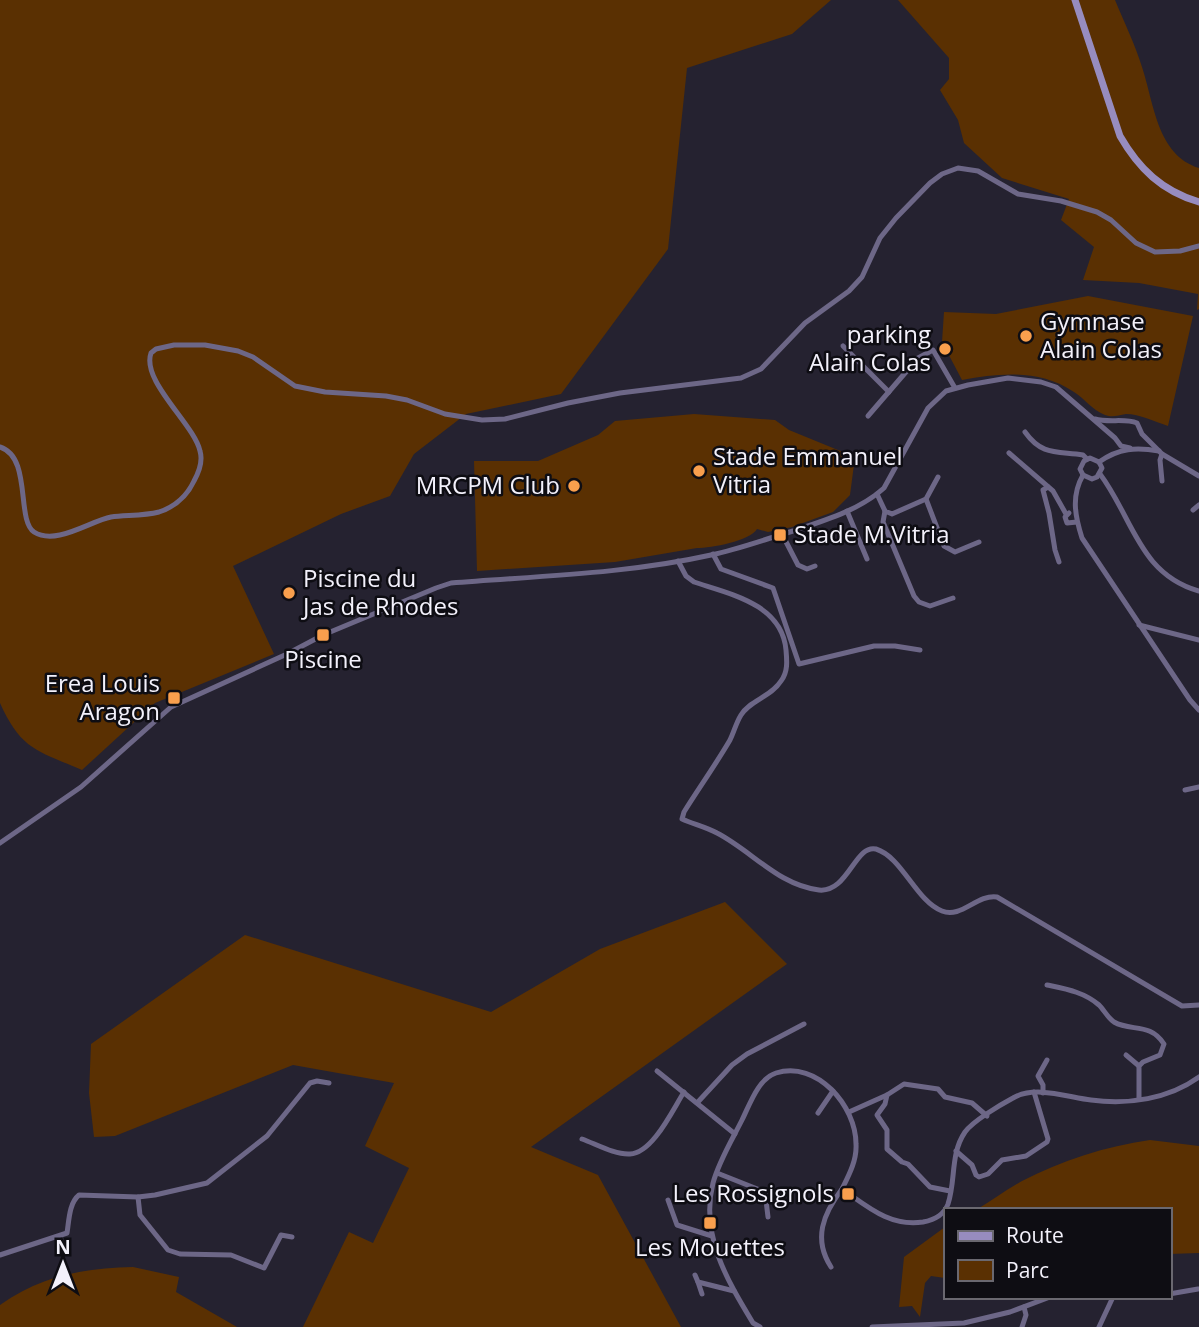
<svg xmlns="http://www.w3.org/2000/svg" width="1199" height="1327" font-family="'Open Sans',sans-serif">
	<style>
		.green { fill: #5a3002 }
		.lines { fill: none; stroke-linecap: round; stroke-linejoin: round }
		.minor { stroke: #6d6787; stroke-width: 5 }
		.secondary { stroke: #978cbf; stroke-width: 7 }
		.poi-dot { fill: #f99f4d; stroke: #0e0d13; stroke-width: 2.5 }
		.labels { text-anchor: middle; stroke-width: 5; stroke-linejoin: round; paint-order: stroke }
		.poi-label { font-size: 24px; fill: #f3f1fb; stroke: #0e0d13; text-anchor: start }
	</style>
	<rect width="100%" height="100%" fill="#252230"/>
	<g class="green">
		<path d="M0,0H831L792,34L687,68L668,249L561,394L466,414L414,454L390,496L341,514L233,566L274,654L155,703L82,770C38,751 21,750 0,703Z"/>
		<path d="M898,0H1115C1124,22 1135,44 1142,67C1154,103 1157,155 1199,168V309L1197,310L1198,294L1139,283L1083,280L1094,247L1061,220L1069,199L1002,178L964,143L958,120L940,90L949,79V58Z"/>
		<path d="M1088,296L1193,316L1168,426C1156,422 1139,414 1126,414C1118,415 1113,418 1105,415C1092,410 1085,399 1074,392C1039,369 1001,373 962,380L942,342L944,312L996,314Z"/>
		<path d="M694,414L775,420L789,430L855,457L850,495L833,512L792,527L768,532L757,529C750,541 711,548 697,548L615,562L477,571L474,461H538L598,435L615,421Z"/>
		<polygon points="725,902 787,964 531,1147 598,1175 681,1327 303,1327 349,1232 373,1243 409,1168 365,1146 394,1083 293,1065 115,1136 94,1137 89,1093 91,1044 245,935 491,1012 600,949"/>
		<path d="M1150,1140L1199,1146V1253L1169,1254V1210H976C991,1201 1006,1190 1022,1181C1061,1161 1106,1146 1150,1140Z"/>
		<polygon points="945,1227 945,1278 931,1276 925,1283 920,1317 912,1306 899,1307 904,1257"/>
		<path d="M133,1267L179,1277L176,1292L237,1327H0V1305C41,1276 83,1268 133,1267Z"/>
	</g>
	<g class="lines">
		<g class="minor">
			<polyline points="843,346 889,392"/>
			<polyline points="868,416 918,358 933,350 955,388"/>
			<path d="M1095,419C1109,423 1125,418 1137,423L1142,434L1162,454L1199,476"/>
			<path d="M1025,432C1042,456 1057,451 1083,455L1087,459"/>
			<path d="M0,447C32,457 16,520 34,532C56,546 90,521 111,517C126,515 143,516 159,512C174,507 187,496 194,481C199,472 203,461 200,451C194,424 141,381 151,353L156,349L174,345H205L238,351L253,357L295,386L325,392L386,396L407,400L445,414L482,420L505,419L568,403L620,393L741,378L761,369L805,323L849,291L862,277L880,238L896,218L930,183L942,174L958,168L978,171L1018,194L1061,201L1097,212L1111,220L1136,243L1155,252L1180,251L1199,246"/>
			<polyline points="1009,453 1053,491 1066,514"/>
			<polyline points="1162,454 1160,460 1162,481"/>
			<path d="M1099,462C1119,448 1136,447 1159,451"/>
			<path d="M1100,474C1133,518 1139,574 1199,591"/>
			<path d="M1083,475C1071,496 1075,516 1082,538L1190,700L1199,710"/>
			<polyline points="1083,475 1080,469 1084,461 1090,458 1099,462"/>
			<polyline points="1083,475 1092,479 1097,477 1102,468 1099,462"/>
			<polyline points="1048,487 1043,490 1049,513 1055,550 1059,562"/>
			<polyline points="877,494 885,511 892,514 926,499 938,477"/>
			<polyline points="926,499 944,546 955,552 979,542"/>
			<polyline points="1193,510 1199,505"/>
			<polyline points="847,511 867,559"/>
			<polyline points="885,511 883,522 914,596 919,602 930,606 953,598"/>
			<polyline points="1069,513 1065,517 1067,523 1077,522"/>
			<polyline points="782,534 798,565 807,569 815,566"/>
			<polyline points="713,554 721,569 773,588 799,664 874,646 895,646 920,650"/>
			<path d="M678,561L686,576L694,582C730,594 782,604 786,650C787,661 788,672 781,681C771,697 750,700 741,715C736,723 734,732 730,740C716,764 699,788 684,812L682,819C693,824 706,827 717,833C752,851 778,885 819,890C848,893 855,844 876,849C902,857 916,901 942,911C961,919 977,894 997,897L1182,1006L1199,1005"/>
			<polyline points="1139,625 1199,640"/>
			<polyline points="1185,790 1199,787"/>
			<path d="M0,843L81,787L171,707L287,654L323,635L436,588L451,583C537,576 626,574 711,555C739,549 766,539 793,531C823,521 860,510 884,488L928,408L946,391L968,385L1008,378L1041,382L1056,387L1115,438L1121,446L1130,448"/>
			<path d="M1047,985C1066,989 1084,992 1099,1005C1104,1010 1108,1018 1114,1022C1131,1032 1150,1022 1164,1044L1160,1055L1143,1062L1139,1066V1099"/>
			<polyline points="1126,1055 1139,1066"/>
			<polyline points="657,1071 735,1134"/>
			<polyline points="1043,1093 1043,1085 1038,1076 1047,1060"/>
			<polyline points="887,1095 885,1104 877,1115 887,1130 887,1149 902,1162 908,1164 930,1187 950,1191"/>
			<polyline points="697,1103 732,1065 747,1054 804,1024"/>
			<polyline points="849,1112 887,1095 904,1084 938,1089 945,1097 972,1103 987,1116"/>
			<polyline points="818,1113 833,1091"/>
			<path d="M582,1139C596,1144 615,1155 630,1154C653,1153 673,1109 684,1092"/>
			<polyline points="956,1151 972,1165 976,1175 979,1177 988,1174 1002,1160 1026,1156 1047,1142 1048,1139 1034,1092"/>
			<polyline points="717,1173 765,1192 768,1217"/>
			<polyline points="138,1197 140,1215 168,1250 180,1254 231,1255 264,1268 281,1235 292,1237"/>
			<polyline points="668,1200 677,1225 712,1236"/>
			<path d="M0,1255L67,1233C69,1221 69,1203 79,1195L138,1197L155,1195L207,1183L267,1136L310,1083L317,1081L329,1083"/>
			<path d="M831,1267C813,1239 823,1214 842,1189"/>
			<polyline points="695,1275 698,1282 734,1291"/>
			<polyline points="698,1282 702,1294"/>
			<polyline points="1169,1294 1198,1289"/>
			<path d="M760,1327L753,1323C727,1280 700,1235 713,1183C719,1161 732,1140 742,1120C750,1104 758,1079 776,1073C817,1060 856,1106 856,1144C857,1160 849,1175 842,1189C868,1207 890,1227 923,1222C934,1220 944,1215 948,1204C956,1180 950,1154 965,1132C973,1121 1000,1105 1013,1098C1035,1085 1067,1097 1091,1100C1128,1105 1169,1099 1199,1077"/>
			<polyline points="872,1327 964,1323 1010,1312 1050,1297"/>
			<polyline points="1022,1327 1026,1315 1024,1307"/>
			<polyline points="1099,1327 1113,1297"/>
		</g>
		<path class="secondary" d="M1075,0L1120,136C1139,169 1162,191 1199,202"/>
	</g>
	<g class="poi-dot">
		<circle cx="1026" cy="336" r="7"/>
		<circle cx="945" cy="349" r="7"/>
		<circle cx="699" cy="471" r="7"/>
		<circle cx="574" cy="486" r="7"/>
		<rect x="773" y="528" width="14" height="14" rx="3.5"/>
		<circle cx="289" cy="593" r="7"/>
		<rect x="316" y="628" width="14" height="14" rx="3.5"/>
		<rect x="167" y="691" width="14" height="14" rx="3.5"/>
		<rect x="841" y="1187" width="14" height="14" rx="3.5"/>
		<rect x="703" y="1216" width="14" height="14" rx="3.5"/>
	</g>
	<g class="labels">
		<g class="poi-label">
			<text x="1040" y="330">Gymnase<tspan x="1040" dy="28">Alain Colas</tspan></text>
			<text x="931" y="343" text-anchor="end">parking<tspan x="931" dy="28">Alain Colas</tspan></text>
			<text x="713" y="465">Stade Emmanuel<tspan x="713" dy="28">Vitria</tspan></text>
			<text x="560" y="494" text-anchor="end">MRCPM Club</text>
			<text x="794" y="543">Stade M.Vitria</text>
			<text x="303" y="587">Piscine du<tspan x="303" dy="28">Jas de Rhodes</tspan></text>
			<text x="323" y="668" text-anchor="middle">Piscine</text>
			<text x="160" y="692" text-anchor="end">Erea Louis<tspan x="160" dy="28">Aragon</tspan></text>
			<text x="834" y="1202" text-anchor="end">Les Rossignols</text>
			<text x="710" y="1256" text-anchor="middle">Les Mouettes</text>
		</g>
	</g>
	<rect x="944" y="1208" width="228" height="91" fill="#0e0d13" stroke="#6a6870" stroke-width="2"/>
	<rect x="958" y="1231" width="35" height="10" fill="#978cbf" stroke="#6a6870" stroke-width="2"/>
	<text x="1006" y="1243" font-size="21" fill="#f3f1fb">Route</text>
	<rect x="958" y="1260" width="35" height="21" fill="#5a3002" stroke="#6a6870" stroke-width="2"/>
	<text x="1006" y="1278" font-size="21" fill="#f3f1fb">Parc</text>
	<g transform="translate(63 1264)" stroke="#0e0d13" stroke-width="5" paint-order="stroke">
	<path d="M0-5L12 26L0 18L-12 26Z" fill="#f3f1fb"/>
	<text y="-10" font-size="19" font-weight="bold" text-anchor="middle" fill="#f3f1fb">N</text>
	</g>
</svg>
